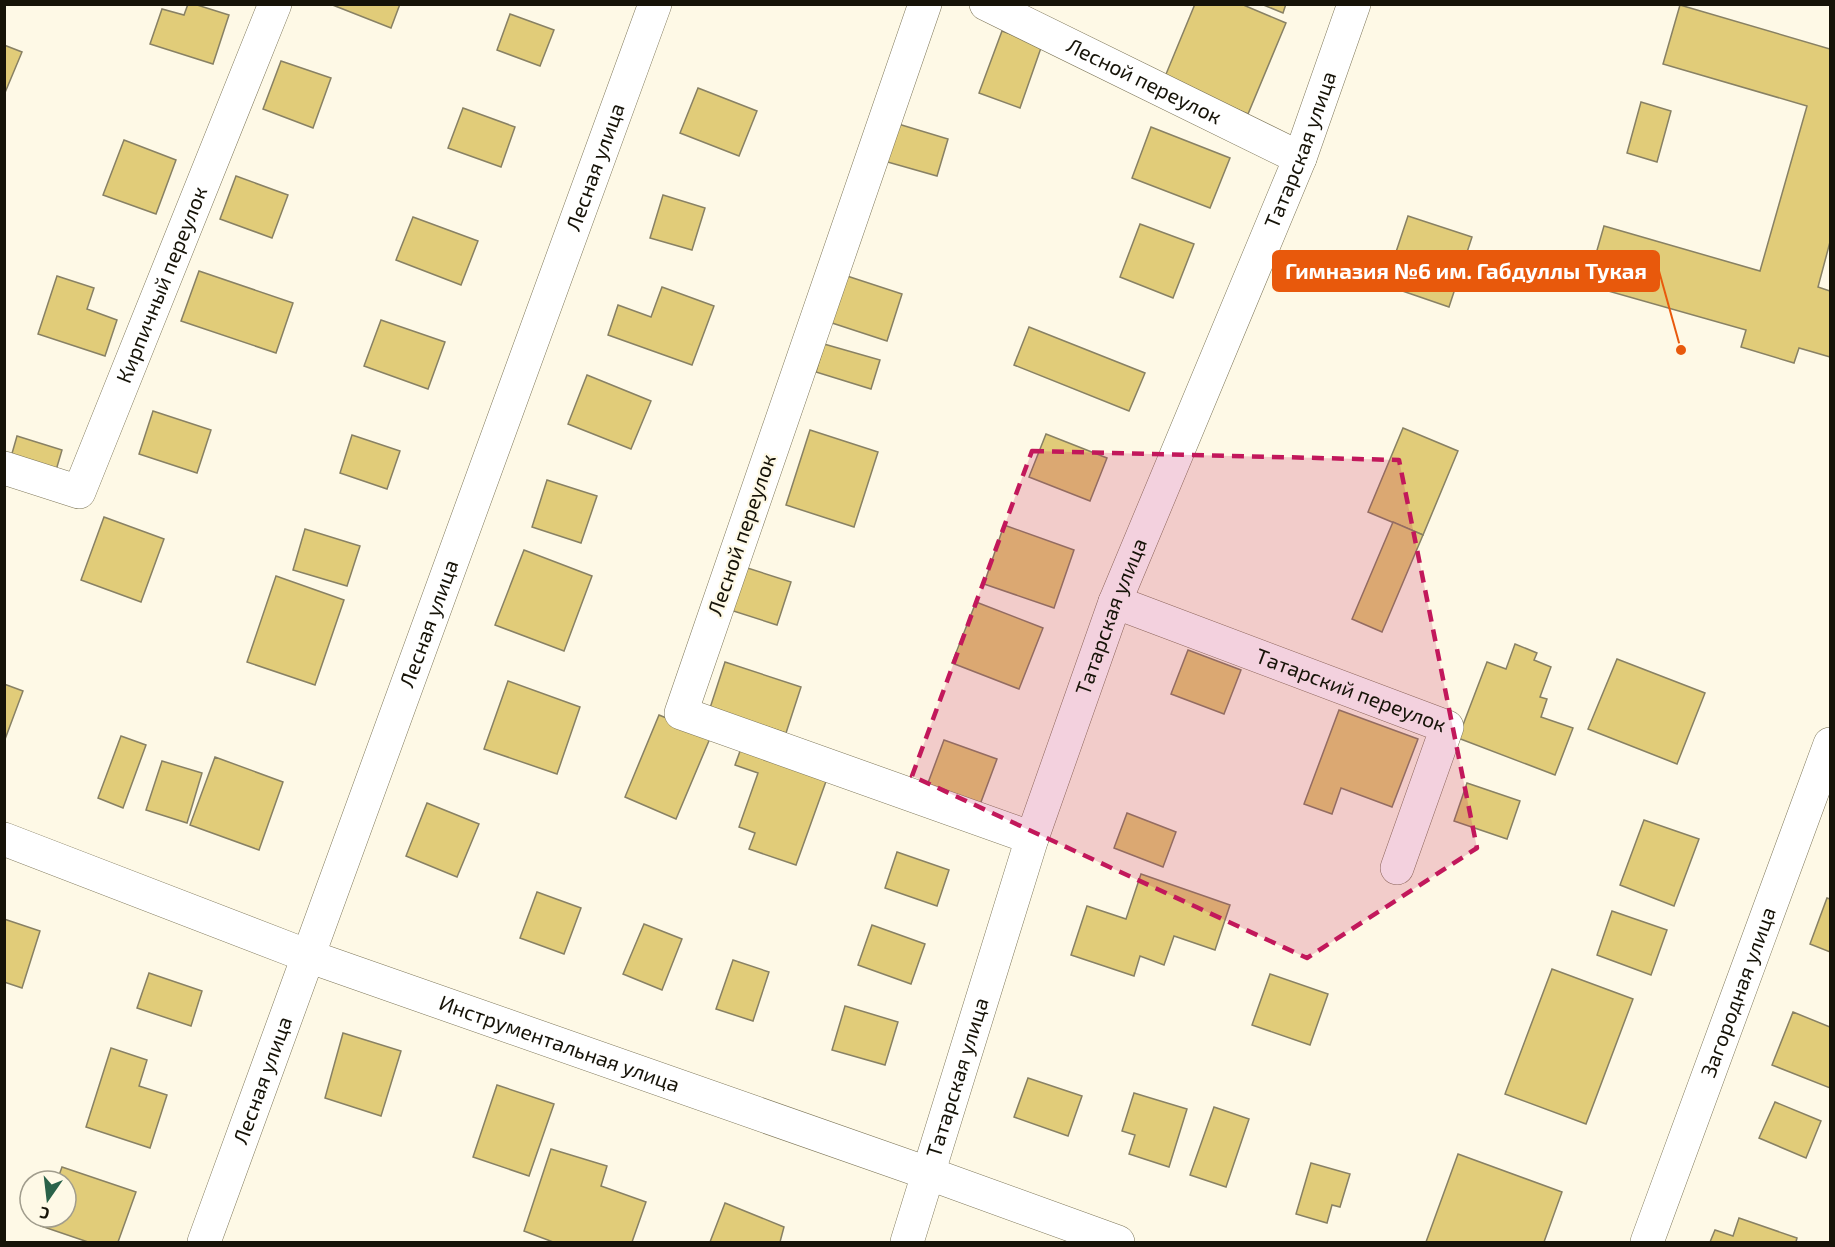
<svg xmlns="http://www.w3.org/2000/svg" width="1835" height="1247" font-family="'Exo 2',sans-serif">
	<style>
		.building { fill: #e1cc79; stroke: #888164; stroke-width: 1.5 }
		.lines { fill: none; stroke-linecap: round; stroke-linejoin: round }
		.minor-casing { stroke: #7e775a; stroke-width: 34 }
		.minor { stroke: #fff; stroke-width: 33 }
		.marked { fill: #c2185b; fill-opacity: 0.2; stroke: #c2185b; stroke-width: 4.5; stroke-dasharray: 12 8; stroke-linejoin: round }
		.labels { text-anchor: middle; stroke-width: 4.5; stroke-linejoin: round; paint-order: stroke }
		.street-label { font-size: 21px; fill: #161308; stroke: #fef9e6 }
		.leader { fill: none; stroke: #e8590c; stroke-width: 2 }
		.callout-dot { fill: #e8590c; stroke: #fef9e6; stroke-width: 2 }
		.callout { fill: #e8590c; stroke: #e8590c; stroke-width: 2 }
		.callout-label { font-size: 22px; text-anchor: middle; font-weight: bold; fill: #fff }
	</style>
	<rect width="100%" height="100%" fill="#fef9e6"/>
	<g class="building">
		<polygon points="188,4 194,4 229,15 213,64 150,44 162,9 184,15"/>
		<polygon points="330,4 400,4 391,28"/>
		<polygon points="1195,4 1241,4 1286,23 1248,114 1164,79"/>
		<polygon points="1261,4 1286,4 1283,13"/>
		<polygon points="1680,5 1830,49 1830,242 1818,287 1830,291 1830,357 1799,348 1794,363 1741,347 1746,330 1587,285 1604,226 1760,271 1807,106 1663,64"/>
		<polygon points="510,14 554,30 540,66 497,50"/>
		<polygon points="1002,31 1042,45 1020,108 979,93"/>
		<polygon points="4,45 22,52 4,95"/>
		<polygon points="281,61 331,78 313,128 263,109"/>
		<polygon points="698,88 757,111 739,156 680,133"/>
		<polygon points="1641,102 1671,111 1657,162 1627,153"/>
		<polygon points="463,108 515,127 501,167 448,148"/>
		<polygon points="895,123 948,139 937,176 884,161"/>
		<polygon points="1151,127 1230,158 1210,208 1132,178"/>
		<polygon points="124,140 176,160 156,214 103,195"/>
		<polygon points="236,176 288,195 272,238 220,219"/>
		<polygon points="663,195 705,208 692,250 650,238"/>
		<polygon points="1408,216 1472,237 1449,307 1385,285"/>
		<polygon points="413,217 478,241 461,285 396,260"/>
		<polygon points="1140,224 1194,244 1173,298 1120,277"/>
		<polygon points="199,271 293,303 276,353 181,321"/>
		<polygon points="844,275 902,294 887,341 829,322"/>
		<polygon points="57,276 94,288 87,309 117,320 105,356 38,334"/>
		<polygon points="662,287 714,306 692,365 608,335 618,305 651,317"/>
		<polygon points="381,320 445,342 428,389 364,366"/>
		<polygon points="1029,327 1145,373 1129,411 1014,365"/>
		<polygon points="824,344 880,360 871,389 816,372"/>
		<polygon points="587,375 651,401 631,449 568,424"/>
		<polygon points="153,411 211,430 197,473 139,454"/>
		<polygon points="1403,428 1458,451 1423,535 1368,512"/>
		<polygon points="810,430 878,452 854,527 786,505"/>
		<polygon points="1046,434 1107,458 1090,501 1029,477"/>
		<polygon points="352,435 400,451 387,489 340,473"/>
		<polygon points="17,436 62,450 54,477 9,464"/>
		<polygon points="547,480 597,496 581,543 532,527"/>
		<polygon points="104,517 164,539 141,602 81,580"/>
		<polygon points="1393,522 1423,535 1382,632 1352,619"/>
		<polygon points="1004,525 1074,550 1054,608 984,584"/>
		<polygon points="305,529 360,546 347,586 293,570"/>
		<polygon points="524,550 592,576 564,651 495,625"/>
		<polygon points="735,564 791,582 777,625 721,607"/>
		<polygon points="276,576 344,600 315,685 247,662"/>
		<polygon points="976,602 1043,628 1019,689 952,663"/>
		<polygon points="1515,644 1537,653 1534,660 1551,667 1540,697 1547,699 1541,717 1573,728 1555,775 1458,738 1487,662 1506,669"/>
		<polygon points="1188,650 1241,670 1224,714 1171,694"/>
		<polygon points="1617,659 1705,693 1677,764 1588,729"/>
		<polygon points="725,662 801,687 786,733 710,708"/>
		<polygon points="508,681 580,707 557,774 484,749"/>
		<polygon points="4,684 23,691 4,742"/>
		<polygon points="1339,710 1418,739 1392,807 1341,788 1332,814 1304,804"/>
		<polygon points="659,715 711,736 676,819 625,797"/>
		<polygon points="121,736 146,745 123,808 98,798"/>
		<polygon points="944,740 997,759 978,810 925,791"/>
		<polygon points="743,743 829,773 796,865 749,849 755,833 739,827 758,773 735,765"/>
		<polygon points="215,757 283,782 259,850 190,825"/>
		<polygon points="162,761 202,773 187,823 146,810"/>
		<polygon points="1467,783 1520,801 1507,839 1454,821"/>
		<polygon points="427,803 479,824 457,877 406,856"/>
		<polygon points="1127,813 1176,832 1163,867 1114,848"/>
		<polygon points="1644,820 1699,839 1674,906 1620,885"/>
		<polygon points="897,852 949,870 937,906 885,888"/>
		<polygon points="1141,874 1230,905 1215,950 1174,936 1164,965 1140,956 1134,976 1071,955 1087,906 1126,919"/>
		<polygon points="537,892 581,908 564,954 520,938"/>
		<polygon points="1827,898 1830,899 1830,952 1810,944"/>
		<polygon points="1612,911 1667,930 1651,975 1597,955"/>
		<polygon points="4,919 40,931 22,988 4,982"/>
		<polygon points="644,924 682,939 662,990 623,974"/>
		<polygon points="872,925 925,944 911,984 858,965"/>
		<polygon points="733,960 769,972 753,1021 716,1009"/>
		<polygon points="1552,969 1633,999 1586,1124 1505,1094"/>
		<polygon points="149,973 202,991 191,1026 137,1008"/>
		<polygon points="1270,974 1328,994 1310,1045 1252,1025"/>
		<polygon points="845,1006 898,1022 885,1065 832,1050"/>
		<polygon points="1793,1012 1830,1027 1830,1088 1772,1065"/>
		<polygon points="343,1033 401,1051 381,1116 325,1098"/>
		<polygon points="111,1048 147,1060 139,1086 167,1095 150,1148 86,1127"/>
		<polygon points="1028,1078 1082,1096 1068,1136 1014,1117"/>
		<polygon points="497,1085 554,1104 529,1176 473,1157"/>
		<polygon points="1134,1093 1187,1109 1169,1167 1129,1154 1135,1135 1122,1131"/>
		<polygon points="1775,1102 1821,1121 1806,1158 1759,1138"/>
		<polygon points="1214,1107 1249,1119 1226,1187 1190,1175"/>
		<polygon points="551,1149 607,1166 601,1186 646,1202 632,1242 553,1242 524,1231"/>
		<polygon points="1458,1154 1562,1192 1544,1242 1426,1242"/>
		<polygon points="1311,1163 1350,1174 1340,1207 1332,1205 1327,1223 1296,1214"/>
		<polygon points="62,1167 136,1192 118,1242 88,1242 41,1226 44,1217 66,1217 66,1181 57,1181"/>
		<polygon points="725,1203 784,1227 780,1242 710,1242"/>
		<polygon points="1739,1218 1797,1238 1796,1242 1710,1242 1715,1230 1733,1236"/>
	</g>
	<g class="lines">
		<g class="minor-casing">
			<g id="minor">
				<polyline points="925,4 681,713 1032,838"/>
				<path id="s1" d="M986,4L1300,158"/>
				<path id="s2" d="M4,468L79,492L275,4"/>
				<path id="s3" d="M1115,602L1447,727L1397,868"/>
				<path id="s4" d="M4,839L308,956L930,1174L1118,1242"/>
				<path id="s5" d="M204,1242L655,4"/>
				<path id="s6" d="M907,1242L1032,838L1115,602L1300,158L1354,4"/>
				<path id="s7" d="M1647,1242L1830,744"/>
			</g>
		</g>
		<use href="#minor" class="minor"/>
	</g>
	<path class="marked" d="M1032,451L1399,460L1477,848L1307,958L912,776Z"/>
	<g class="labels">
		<g class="street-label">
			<text dy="7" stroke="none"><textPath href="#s1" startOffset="176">Лесной переулок</textPath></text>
			<text dy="7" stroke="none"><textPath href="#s6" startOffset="1162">Татарская улица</textPath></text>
			<text dy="7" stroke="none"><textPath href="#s5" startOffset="1144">Лесная улица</textPath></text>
			<text dy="7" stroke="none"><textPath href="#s2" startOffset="302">Кирпичный переулок</textPath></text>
			<text transform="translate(742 535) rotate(-71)" y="7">Лесной переулок</text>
			<text dy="7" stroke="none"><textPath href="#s6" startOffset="658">Татарская улица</textPath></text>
			<text dy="7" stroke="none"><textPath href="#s5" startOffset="658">Лесная улица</textPath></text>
			<text dy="7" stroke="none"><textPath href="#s3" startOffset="252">Татарский переулок</textPath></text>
			<text dy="7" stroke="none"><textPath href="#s7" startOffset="266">Загородная улица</textPath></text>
			<text dy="7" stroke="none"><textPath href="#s4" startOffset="592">Инструментальная улица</textPath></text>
			<text dy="7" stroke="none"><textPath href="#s6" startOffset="172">Татарская улица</textPath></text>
			<text dy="7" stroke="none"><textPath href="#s5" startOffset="172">Лесная улица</textPath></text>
		</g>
	</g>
	<path class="leader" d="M1681 350L1659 271"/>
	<circle class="callout-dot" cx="1681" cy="350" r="6"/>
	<rect class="callout" x="1273" y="251" width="386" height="40" rx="6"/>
	<g class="callout-label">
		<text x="1466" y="279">Гимназия №6 им. Габдуллы Тукая</text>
	</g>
	<rect width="1835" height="1247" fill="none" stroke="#161308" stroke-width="12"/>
	<g transform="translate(48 1199) rotate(194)"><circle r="28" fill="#fef9e6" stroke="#a19d8d" stroke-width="1.5"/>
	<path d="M0-4.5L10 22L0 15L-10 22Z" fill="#2a6249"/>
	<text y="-9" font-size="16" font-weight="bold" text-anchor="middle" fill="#161308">С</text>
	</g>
</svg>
